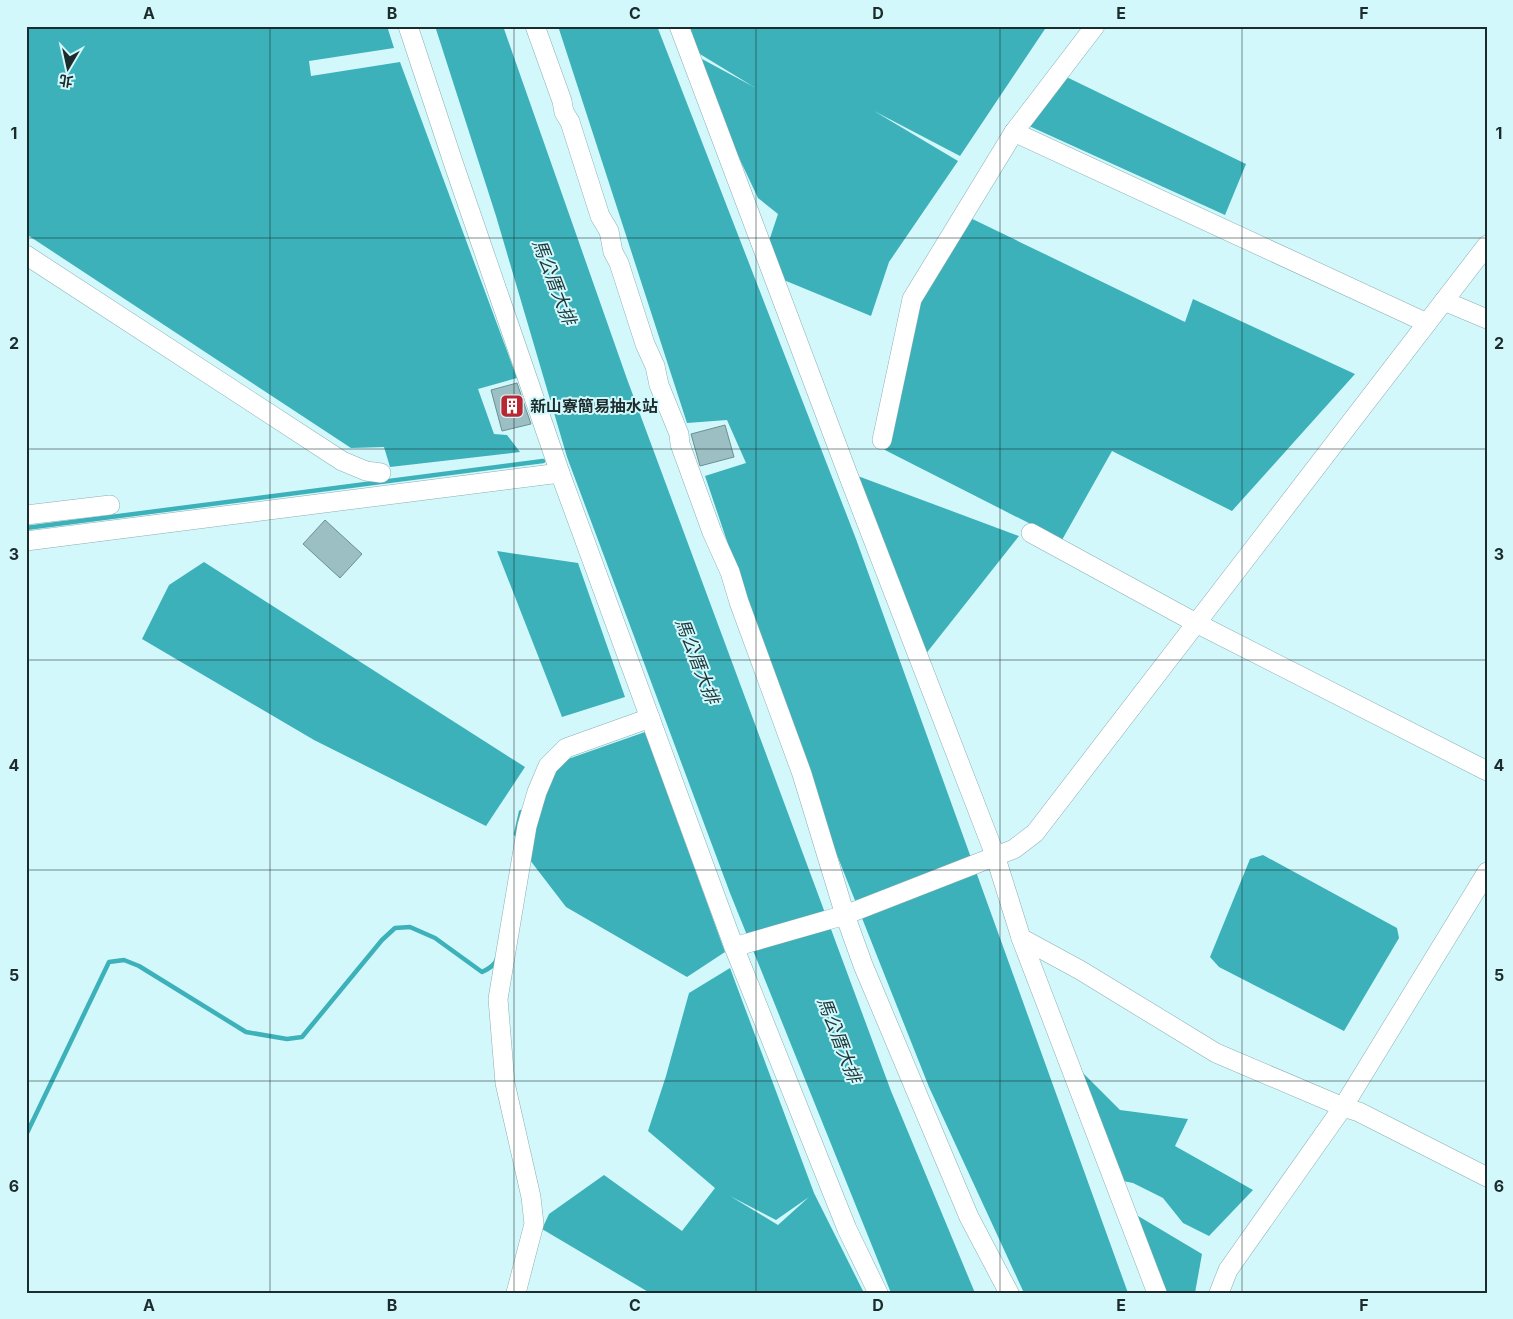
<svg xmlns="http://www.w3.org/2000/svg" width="1513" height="1319" font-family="Inter,'Noto Sans TC',sans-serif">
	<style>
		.water { fill: #3cb1ba; fill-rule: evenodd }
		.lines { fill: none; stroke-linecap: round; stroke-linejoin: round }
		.stream { stroke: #3cb1ba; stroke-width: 4.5 }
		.building { fill: #9bbfc2; stroke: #6d8f92 }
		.minor-casing { stroke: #8bafb2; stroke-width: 20 }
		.minor { stroke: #fff; stroke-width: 19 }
		.grid { fill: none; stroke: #1c2b2c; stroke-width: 1; stroke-opacity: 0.55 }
		.labels { text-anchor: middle; stroke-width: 4; stroke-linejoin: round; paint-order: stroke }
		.poi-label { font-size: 16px; font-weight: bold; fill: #1c2b2c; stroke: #d3f8fc; text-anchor: start }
		.water-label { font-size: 18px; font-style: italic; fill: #1d3739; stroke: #d3f8fc }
		.neatline { fill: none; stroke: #1c2b2c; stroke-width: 2 }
		.grid-label { font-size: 16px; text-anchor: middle; font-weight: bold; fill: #1c2b2c }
	</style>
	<rect width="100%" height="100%" fill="#d3f8fc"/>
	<g class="water">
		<polygon points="26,26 387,26 394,48 309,61 311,76 400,62 517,378 478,389 494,434 507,435 520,452 390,467 384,447 351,448 26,234"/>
		<polygon points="435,26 503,26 627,379 891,1091 975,1293 891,1293 730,893 567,457 496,216"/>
		<polygon points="558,26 657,26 856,539 1128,1293 1024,1293 929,1087 810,787 705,476 746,463 727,420 687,423"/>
		<polygon points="682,26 1047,26 960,156 874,111 958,161 889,262 871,316 774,276 765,253 778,214 758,198 689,52 754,87 690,48"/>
		<polygon points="1050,69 1246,164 1225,215 1018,121"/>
		<polygon points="960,213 1185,322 1193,299 1355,374 1232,511 1112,451 1062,540 879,447 909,296"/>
		<polygon points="847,472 1019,536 921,660"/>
		<polygon points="497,551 578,563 625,697 562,717"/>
		<polygon points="204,562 525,767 486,826 314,740 142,639 169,585"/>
		<polygon points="645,732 725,952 687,977 566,907 523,851 548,766"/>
		<polygon points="1263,855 1397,928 1399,938 1344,1031 1219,967 1210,957 1250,859"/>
		<path d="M730,968L814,1193L864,1293H650L542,1229L549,1214L604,1175L682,1231L715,1188L648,1131L666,1076L689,993ZM730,1196L776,1220L809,1197L778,1225Z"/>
		<polygon points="1065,1055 1120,1110 1188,1119 1175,1146 1253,1190 1209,1236 1183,1223 1163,1198 1133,1183 1113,1179"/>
		<polygon points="1118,1204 1202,1254 1195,1293 1158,1293"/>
	</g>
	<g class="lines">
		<g class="stream">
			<polyline points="26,528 543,461"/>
			<polyline points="516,834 521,812"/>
			<path d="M26,1135L109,962L124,960L139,966L246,1032L287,1039L302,1037L382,940L395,928L410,927L435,938L482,972C488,969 496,965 497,958"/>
		</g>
	</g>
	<g class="building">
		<polygon points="517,383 531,424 502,431 491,390"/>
		<polygon points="725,425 734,457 700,466 691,434"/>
		<polygon points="325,520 362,554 340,578 303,544"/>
	</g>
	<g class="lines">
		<g class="minor-casing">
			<g id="minor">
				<polyline points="408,26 453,162 560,473 734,947 847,1229 878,1293"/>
				<polyline points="535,26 562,101 564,112 570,122 600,216 609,231 613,252 619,263 645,344 655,366 659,385 679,434 680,444 712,532 730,572 739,602 802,774 845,915 863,965 969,1217 1009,1293"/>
				<polyline points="679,26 847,472 995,855 1021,938 1157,1293"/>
				<polyline points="1014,132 1427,323"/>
				<polyline points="26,255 342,461 366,471 381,473"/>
				<polyline points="1444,301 1487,319"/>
				<polyline points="882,440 912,299 1014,132 1095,26"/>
				<polyline points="26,515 110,505"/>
				<polyline points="1031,533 1196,623 1487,771"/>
				<polyline points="26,541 560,473"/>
				<polyline points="1021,938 1080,970 1216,1053 1343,1107 1359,1112 1487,1177"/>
				<polyline points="734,947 845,915 1014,849 1035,833 1487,245"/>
				<polyline points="516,1293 534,1224 531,1197 505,1083 498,999 527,826 537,792 548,766 566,748 650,718"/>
				<polyline points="1219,1293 1228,1270 1343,1107 1487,872"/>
			</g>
		</g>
		<use href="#minor" class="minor"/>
	</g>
	<path class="grid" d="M270,26V1293M514,26V1293M756,26V1293M1000,26V1293M1242,26V1293M26,238H1487M26,449H1487M26,660H1487M26,870H1487M26,1081H1487"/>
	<defs>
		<g id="building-square" transform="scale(1.25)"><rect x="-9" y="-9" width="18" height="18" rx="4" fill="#b82732" stroke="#d3f8fc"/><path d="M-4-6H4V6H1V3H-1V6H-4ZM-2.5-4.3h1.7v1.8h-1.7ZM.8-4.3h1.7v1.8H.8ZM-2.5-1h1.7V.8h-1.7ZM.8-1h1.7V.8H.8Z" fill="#fff"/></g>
	</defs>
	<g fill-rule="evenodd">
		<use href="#building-square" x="512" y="406"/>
	</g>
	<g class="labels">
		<g class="poi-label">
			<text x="530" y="412">新山寮簡易抽水站</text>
		</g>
		<g class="water-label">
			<text transform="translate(554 282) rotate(69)" y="6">馬公厝大排</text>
			<text transform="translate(697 661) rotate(69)" y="6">馬公厝大排</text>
			<text transform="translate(839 1040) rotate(69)" y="6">馬公厝大排</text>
		</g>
	</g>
	<rect width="1513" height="1319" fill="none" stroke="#d3f8fc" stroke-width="55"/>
	<g transform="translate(68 68) rotate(189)" stroke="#d3f8fc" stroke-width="4" paint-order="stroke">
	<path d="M0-4L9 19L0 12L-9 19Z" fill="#1c2b2c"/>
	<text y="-8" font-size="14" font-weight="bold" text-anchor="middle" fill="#1c2b2c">北</text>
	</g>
	<rect x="28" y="28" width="1458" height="1264" class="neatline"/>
	<g class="grid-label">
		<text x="149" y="19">A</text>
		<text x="392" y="19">B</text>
		<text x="635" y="19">C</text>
		<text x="878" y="19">D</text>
		<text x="1121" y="19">E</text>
		<text x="1364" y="19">F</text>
		<text x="14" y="139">1</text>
		<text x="1499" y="139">1</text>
		<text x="14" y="349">2</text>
		<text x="1499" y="349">2</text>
		<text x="14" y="560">3</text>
		<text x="1499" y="560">3</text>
		<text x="14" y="771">4</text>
		<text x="1499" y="771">4</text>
		<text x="14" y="981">5</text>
		<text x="1499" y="981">5</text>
		<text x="14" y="1192">6</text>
		<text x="1499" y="1192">6</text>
		<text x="149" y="1311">A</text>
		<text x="392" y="1311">B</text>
		<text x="635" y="1311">C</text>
		<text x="878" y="1311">D</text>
		<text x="1121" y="1311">E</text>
		<text x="1364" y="1311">F</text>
	</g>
</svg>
